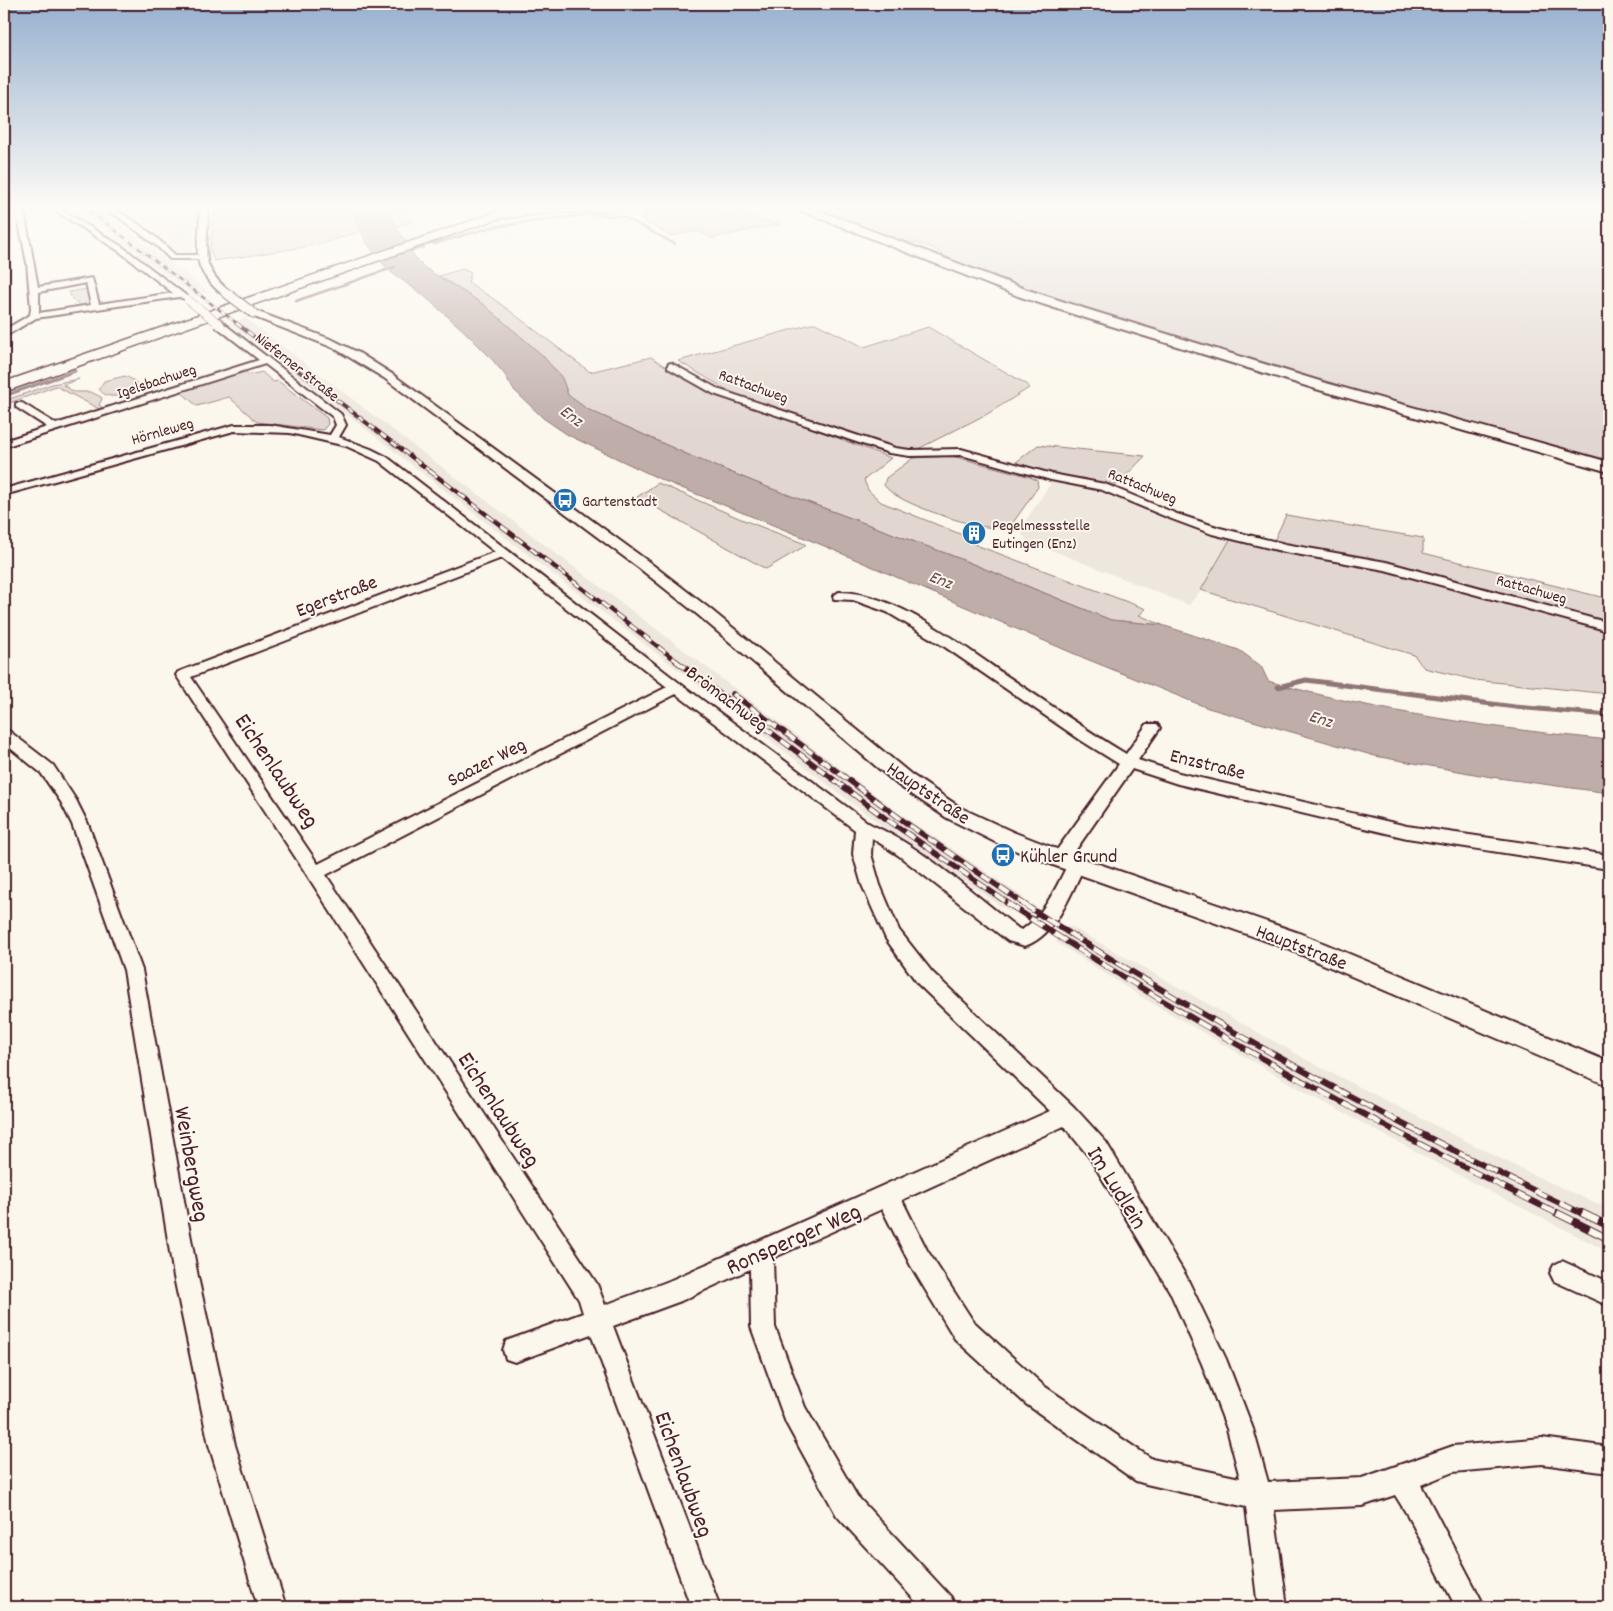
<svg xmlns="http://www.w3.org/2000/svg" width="1613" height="1611" font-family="Dekko,sans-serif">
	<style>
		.built { fill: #eee7de }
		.green { fill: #e2d7d0; stroke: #967b7e }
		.water { fill: #bfadaa; stroke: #907477 }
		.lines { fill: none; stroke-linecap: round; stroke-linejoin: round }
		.stream-far2 { stroke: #907477; stroke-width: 2.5 }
		.stream-far1 { stroke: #907477; stroke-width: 3 }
		.stream { stroke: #907477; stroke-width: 5 }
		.minor-casing { stroke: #4a1f2b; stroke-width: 4 }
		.tertiary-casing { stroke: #4a1f2b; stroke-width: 4 }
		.primary-casing { stroke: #4a1f2b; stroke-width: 4 }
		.motorway-casing { stroke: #4a1f2b; stroke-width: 3 }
		.minor { fill: #fbf7ec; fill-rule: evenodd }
		.tertiary { fill: #fbf7ec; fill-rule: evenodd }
		.primary { fill: #fbf7ec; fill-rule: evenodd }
		.motorway { fill: #fbf7ec; fill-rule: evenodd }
		.rail-far5-casing { stroke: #4a1f2b; stroke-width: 2.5 }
		.rail-far4-casing { stroke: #4a1f2b; stroke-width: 4 }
		.rail-far3-casing { stroke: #4a1f2b; stroke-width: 4.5 }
		.rail-far2-casing { stroke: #4a1f2b; stroke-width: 5.5 }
		.rail-far1-casing { stroke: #4a1f2b; stroke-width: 6 }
		.rail-casing { stroke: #4a1f2b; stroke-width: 8 }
		.rail-far5 { stroke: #fbf7ec; stroke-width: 2; stroke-dasharray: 5; stroke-linecap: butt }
		.rail-far4 { stroke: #fbf7ec; stroke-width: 2.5; stroke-dasharray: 7; stroke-linecap: butt }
		.rail-far3 { stroke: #fbf7ec; stroke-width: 3; stroke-dasharray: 9; stroke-linecap: butt }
		.rail-far2 { stroke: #fbf7ec; stroke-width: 4; stroke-dasharray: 11; stroke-linecap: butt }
		.rail-far1 { stroke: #fbf7ec; stroke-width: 4.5; stroke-dasharray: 14; stroke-linecap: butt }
		.rail { stroke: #fbf7ec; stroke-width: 6; stroke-dasharray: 18; stroke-linecap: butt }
		.minor-bridge-far1-casing { stroke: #4a1f2b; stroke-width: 9; stroke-linecap: butt }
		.minor-bridge-casing { stroke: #4a1f2b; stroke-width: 12; stroke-linecap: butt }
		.tertiary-bridge-casing { stroke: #4a1f2b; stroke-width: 11; stroke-linecap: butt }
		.minor-bridge-far1 { stroke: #fbf7ec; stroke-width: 8 }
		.minor-bridge { stroke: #fbf7ec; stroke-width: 9 }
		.tertiary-bridge { stroke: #fbf7ec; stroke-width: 9 }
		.labels { text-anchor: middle; stroke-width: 4; stroke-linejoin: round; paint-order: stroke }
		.far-street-label { font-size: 16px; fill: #4a1f2b; stroke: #fbf7ec }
		.far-poi-label { font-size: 16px; fill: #4a1f2b; stroke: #fbf7ec; text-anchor: start }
		.far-water-label { font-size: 18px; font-style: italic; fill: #6d4a51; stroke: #fbf7ec }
		.street-label { font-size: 20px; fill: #4a1f2b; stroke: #fbf7ec }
		.poi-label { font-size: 20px; fill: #4a1f2b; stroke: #fbf7ec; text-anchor: start }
		.near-street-label { font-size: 24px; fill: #4a1f2b; stroke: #fbf7ec }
	</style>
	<rect width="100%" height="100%" fill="#fbf7ec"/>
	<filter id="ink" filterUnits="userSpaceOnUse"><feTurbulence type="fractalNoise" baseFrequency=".02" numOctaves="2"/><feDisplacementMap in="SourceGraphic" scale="10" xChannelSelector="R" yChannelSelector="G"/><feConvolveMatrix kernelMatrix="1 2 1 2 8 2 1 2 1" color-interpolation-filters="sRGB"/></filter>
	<g filter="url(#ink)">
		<g class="built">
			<polygon points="77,208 98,208 209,292 195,296 116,239"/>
			<polygon points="113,208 197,208 192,252 176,252 127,215"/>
			<polygon points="245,318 899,813 1023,897 1010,912 882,826 493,528 229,323"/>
			<polygon points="1053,480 1111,492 1231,538 1201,590 1189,605 1026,540 1022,534 1022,526"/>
			<polygon points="1070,926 1318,1066 1529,1173 1609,1209 1609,1252 1485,1189 1312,1096 1140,996 1056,942"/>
		</g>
		<g class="green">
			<polygon points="215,208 352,208 362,231 318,245 214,261 210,250"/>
			<polygon points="385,208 407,208 412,222 397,226"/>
			<polygon points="666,208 716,208 728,215 744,212 762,221 779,224 712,238 698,231 670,236 641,219 647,217 639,213"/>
			<path d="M812,208H1609V461L1322,382L1150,330L1051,298L945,257C935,244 910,243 895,239C867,232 840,217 812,208Z"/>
			<polygon points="463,269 471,273 468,282 498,302 590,372 651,357 711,394 795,422 891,458 864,480 868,490 881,502 960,534 976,545 1146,609 1139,615 1162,625 1111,620 953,556 767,487 693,457 587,409 568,395 562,378 542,355 483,304 439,276"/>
			<polygon points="87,289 91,305 83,307 72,299 69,292"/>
			<polygon points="815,323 864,347 928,327 1028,385 1029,388 989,413 908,454 767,409 729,391 678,361"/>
			<polygon points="243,369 249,375 262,372 273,382 278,381 327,418 328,424 323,430 257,422 229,397 197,406 180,391"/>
			<path d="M125,376L133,380L140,386C127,392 110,404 99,389L104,381Z"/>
			<polygon points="79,379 63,385 74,392 91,392 101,397 102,399 99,405 104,409 101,410 56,386 4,405 4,401 52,384"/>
			<polygon points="1038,445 1145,456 1117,485 1064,476 1015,463"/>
			<path d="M952,456L1027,476L1037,480L1038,487L1010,527C998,528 987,528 975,525C954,520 895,502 884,485L886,478L913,458Z"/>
			<polygon points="658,483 741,519 805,544 805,546 766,569 637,497"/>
			<polygon points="1286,515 1423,538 1423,553 1609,599 1609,694 1475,680 1424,668 1414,655 1201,590 1231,538 1271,547"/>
		</g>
		<path class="water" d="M352,208H385L416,259L425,268L483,304L542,355L562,378L568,395L587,409L693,457L767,487L953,556L1111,620L1162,625L1239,650L1261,666L1268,681C1379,713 1494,728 1609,740V793L1491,777L1375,756L1208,708L1084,658L822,545L662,480L568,435L543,418L513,389L505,375L489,356L464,331L423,295L392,273L382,263L366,242Z"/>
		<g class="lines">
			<g class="stream-far2">
				<polyline points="434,244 492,227 592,214 624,217 675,244"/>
				<polyline points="411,251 424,247"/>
				<polyline points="296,301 395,267"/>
			</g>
			<polyline class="stream-far1" points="4,396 75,371"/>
			<polyline class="stream" points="1278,687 1306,680 1515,707 1609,715"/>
			<g class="minor-casing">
				<g id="minor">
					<path d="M16,208H22L25,216L38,287L92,278L99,304L173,293L119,251L51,208H59L124,248L188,297L184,299L179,297L36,318L4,337V330L30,315L31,309L27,263ZM86,283L91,305L39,313V292Z"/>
					<path d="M101,208C123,208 159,239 175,255H201L205,257L201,259H170L158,247L117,216Z"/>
					<path d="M217,323H223L341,414L346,425L339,437L371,449L387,457L682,685L870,824C921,846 974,894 1019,929L1022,930C1046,913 1057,885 1070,860L1076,858L1082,860L1085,865C1071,892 1057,935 1025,946L1008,941L898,855L872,838L871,854L880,885L899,930L932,972L1074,1107L1106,1142L1186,1276L1226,1359L1253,1429L1268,1482L1362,1478L1453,1446L1542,1438L1609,1447V1473L1542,1464L1453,1472L1421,1485L1485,1607H1456L1408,1516L1395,1495L1362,1506L1274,1510L1287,1607H1258L1246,1507L1146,1484L1136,1481L1026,1404L955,1339L911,1266L882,1209L773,1258L775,1327L805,1407L857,1496L951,1597L955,1607H921L837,1516L786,1423L751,1327L750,1269L681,1301L613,1326L720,1607H691L591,1334L515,1362L506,1359L503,1350L506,1341L583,1313L579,1300L309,878L176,675L178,672L495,552L379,461L346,446L290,433L234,431L4,495V489L234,425H270L330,435L336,425L333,417L265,364L4,447V441L47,427L16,407V403H22L56,424L259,360L217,327ZM502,558L667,687L318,864L191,677ZM676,694L855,830L853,854L862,885L886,939L918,984L1050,1111L669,1281L605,1305L597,1284L326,875ZM1064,1126L1090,1158L1170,1292L1202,1364L1227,1429L1240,1478L1152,1459L1044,1386L973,1321L927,1250L902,1200Z"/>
					<polygon points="671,363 720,390 895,448 910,450 961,449 1052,474 1105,484 1177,514 1220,528 1285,544 1386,562 1609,623 1609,631 1385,570 1285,552 1212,534 1169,518 1102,490 1051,480 961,455 910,456 889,453 714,394 668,368 668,364"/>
					<path d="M839,592C894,592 960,644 1004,674C1045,701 1084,729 1126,754L1147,724H1157L1160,728L1138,760L1179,773L1407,826L1609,855V869L1407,838L1178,784L1132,769L1066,864L1060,866L1054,864L1051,859L1054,854L1119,764L1082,741L945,647L887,612L853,600L834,599L833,596Z"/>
					<polygon points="4,730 9,731 53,765 76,800 88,824 142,970 198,1277 235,1445 286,1607 258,1607 209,1445 174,1277 124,970 72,824 61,802 41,773 4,743"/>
					<polygon points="1562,1261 1609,1282 1609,1306 1554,1281 1550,1273 1554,1265"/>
				</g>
			</g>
			<g class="tertiary-casing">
				<g id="tertiary">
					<path d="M199,208H207C211,246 194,261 228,290V294H222C184,262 203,248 199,208Z"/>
					<polygon points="253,310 333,340 359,353 392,374 649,562 710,609 912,775 961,808 1013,832 1067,853 1299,933 1609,1062 1609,1086 1283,947 1053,865 999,844 947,818 898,785 698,615 639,568 384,378 334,348 249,315 248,313 249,311"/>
				</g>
			</g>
			<g class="primary-casing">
				<polygon id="primary" points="798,208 812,208 1028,290 1086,309 1326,383 1609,462 1609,472 1316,389 1076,315 1018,296 799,210"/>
			</g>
			<g class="motorway-casing">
				<polygon id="motorway" points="508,208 524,208 523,210 537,208 618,208 612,211 547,213 497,219 4,392 4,382"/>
			</g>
			<use href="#minor" class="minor"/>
			<use href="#tertiary" class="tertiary"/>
			<use href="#primary" class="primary"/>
			<use href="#motorway" class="motorway"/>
			<g class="rail-far5-casing">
				<polyline id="rail-far5" points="86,208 238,324"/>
			</g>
			<g class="rail-far4-casing">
				<polyline id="rail-far4" points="236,323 431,472"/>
			</g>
			<g class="rail-far3-casing">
				<polyline id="rail-far3" points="430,471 678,662"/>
			</g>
			<g class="rail-far2-casing">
				<g id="rail-far2">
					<polyline points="676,661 885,818 1009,904"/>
					<polyline points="733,694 909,825 1024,904"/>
				</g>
			</g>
			<g class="rail-far1-casing">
				<g id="rail-far1">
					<path d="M1007,903C1184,1020 1369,1121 1560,1215"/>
					<path d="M1022,903C1201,1019 1392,1123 1585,1215"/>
				</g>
			</g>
			<g class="rail-casing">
				<g id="rail">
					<polyline points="1557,1213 1609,1239"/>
					<polyline points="1582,1213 1609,1226"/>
				</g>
			</g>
			<use href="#rail-far5" class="rail-far5"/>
			<use href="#rail-far4" class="rail-far4"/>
			<use href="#rail-far3" class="rail-far3"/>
			<use href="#rail-far2" class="rail-far2"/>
			<use href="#rail-far1" class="rail-far1"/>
			<use href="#rail" class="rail"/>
			<g class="minor-bridge-far1-casing">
				<polyline id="minor-bridge-far1" points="188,300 219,324"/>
			</g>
			<g class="minor-bridge-casing">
				<polyline id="minor-bridge" points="217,323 220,325"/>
			</g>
			<g class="tertiary-bridge-casing">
				<polyline id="tertiary-bridge" points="225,292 253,313"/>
			</g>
			<use href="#minor-bridge-far1" class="minor-bridge-far1"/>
			<use href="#minor-bridge" class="minor-bridge"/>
			<use href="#tertiary-bridge" class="tertiary-bridge"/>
		</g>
	</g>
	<linearGradient id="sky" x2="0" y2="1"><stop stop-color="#97b1cf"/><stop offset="0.48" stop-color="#fdfbf6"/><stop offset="1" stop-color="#fdfbf6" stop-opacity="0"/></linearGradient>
	<rect width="1613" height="433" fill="url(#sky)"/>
	<defs>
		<g id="bus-disc" transform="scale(1.25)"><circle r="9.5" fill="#1f6fb2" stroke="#fbf7ec"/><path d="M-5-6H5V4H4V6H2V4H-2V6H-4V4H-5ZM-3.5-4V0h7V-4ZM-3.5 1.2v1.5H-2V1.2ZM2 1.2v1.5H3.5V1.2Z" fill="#fff"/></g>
		<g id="building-disc" transform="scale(1.25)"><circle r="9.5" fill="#1f6fb2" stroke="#fbf7ec"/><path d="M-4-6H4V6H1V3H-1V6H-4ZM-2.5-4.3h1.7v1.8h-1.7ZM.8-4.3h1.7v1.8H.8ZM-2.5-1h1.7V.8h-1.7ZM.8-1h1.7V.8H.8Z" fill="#fff"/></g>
	</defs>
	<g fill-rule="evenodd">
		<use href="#bus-disc" x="565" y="500"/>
		<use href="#building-disc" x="974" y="533"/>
		<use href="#bus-disc" x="1003" y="855"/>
	</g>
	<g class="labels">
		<g class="far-street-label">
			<text transform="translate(298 366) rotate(38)" y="6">Nieferner Straße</text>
			<text transform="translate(156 380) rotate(-18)" y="6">Igelsbachweg</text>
			<text transform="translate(754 385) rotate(20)" y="6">Rattachweg</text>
			<text transform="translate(162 430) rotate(-16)" y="6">Hörnleweg</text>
			<text transform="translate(1143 485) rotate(22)" y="6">Rattachweg</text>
			<text transform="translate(1532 588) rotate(16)" y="6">Rattachweg</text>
		</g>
		<g class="far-poi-label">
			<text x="582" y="506">Gartenstadt</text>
			<text x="992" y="530">Pegelmessstelle<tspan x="992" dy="18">Eutingen (Enz)</tspan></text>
		</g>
		<g class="far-water-label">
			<text transform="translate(572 415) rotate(37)" y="6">Enz</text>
			<text transform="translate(941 579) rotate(22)" y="6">Enz</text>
			<text transform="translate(1321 718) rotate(17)" y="6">Enz</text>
		</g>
		<g class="street-label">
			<text transform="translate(336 595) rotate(-21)" y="7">Egerstraße</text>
			<text transform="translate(728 698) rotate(37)" y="7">Brömachweg</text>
			<text transform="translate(486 761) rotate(-27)" y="7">Saazer Weg</text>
			<text transform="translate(1208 763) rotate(14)" y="7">Enzstraße</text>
			<text transform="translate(929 792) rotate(34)" y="7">Hauptstraße</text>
			<text transform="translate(1302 946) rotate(21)" y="7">Hauptstraße</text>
		</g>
		<g class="poi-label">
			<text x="1020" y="862">Kühler Grund</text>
		</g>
		<g class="near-street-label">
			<text transform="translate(278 770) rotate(56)" y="8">Eichenlaubweg</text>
			<text transform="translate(500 1109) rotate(57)" y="8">Eichenlaubweg</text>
			<text transform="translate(193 1164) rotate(80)" y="8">Weinbergweg</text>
			<text transform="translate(1118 1187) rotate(58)" y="8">Im Ludlein</text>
			<text transform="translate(793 1238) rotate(-24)" y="8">Ronsperger Weg</text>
			<text transform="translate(685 1474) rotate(70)" y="8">Eichenlaubweg</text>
		</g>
	</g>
	<rect width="1613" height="1611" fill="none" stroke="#fbf7ec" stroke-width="20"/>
	<rect x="10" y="10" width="1593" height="1591" fill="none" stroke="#4a1f2b" stroke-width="2" filter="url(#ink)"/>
</svg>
